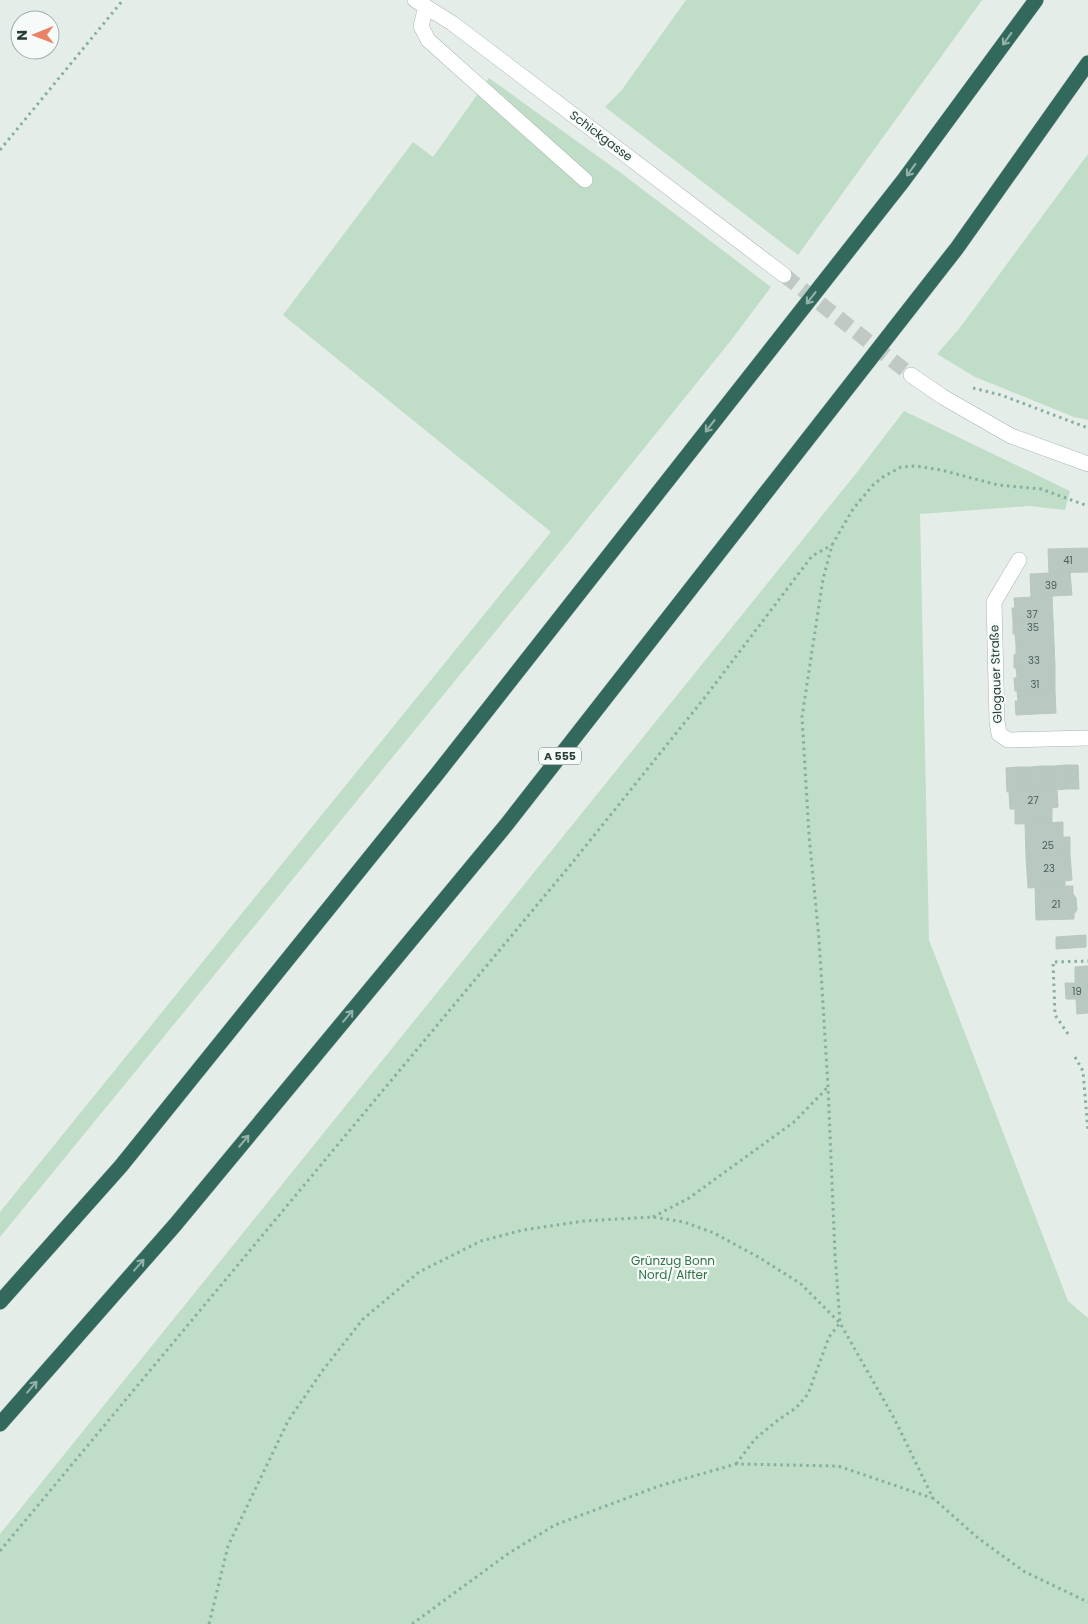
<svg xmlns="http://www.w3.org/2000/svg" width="1088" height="1624" font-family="Poppins,sans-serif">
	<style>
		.green { fill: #bfddc7 }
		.building { fill: #bac8c2; stroke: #b8c7c0 }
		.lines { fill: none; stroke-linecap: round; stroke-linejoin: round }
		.minor-tunnel { stroke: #bfcac5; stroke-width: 15; stroke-dasharray: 15 8; stroke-linecap: butt }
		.minor-casing { stroke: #a8b5b0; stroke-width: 16 }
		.highway-casing { stroke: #c2c9c7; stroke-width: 16 }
		.path { stroke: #87afa1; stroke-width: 3; stroke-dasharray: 2.5 4; stroke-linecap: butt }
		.minor { stroke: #fff; stroke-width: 15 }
		.highway { stroke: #32695c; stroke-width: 15 }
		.oneway { stroke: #94b2aa }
		.labels { text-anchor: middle; stroke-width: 4.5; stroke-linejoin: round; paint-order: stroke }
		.number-label { font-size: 10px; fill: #4a605a }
		.shield { fill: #f6faf8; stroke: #647671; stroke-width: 1 }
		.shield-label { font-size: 11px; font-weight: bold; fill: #253e37 }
		.street-label { font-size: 12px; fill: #253e37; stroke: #f6faf8 }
		.park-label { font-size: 12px; fill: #317349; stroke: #f6faf8 }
	</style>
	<rect width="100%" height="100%" fill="#e5ede9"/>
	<g class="green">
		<polygon points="686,0 982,0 798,255 605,107 621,91"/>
		<polygon points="489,78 621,173 771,287 732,339 571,539 0,1237 0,1212 551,532 283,315 413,142 433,157"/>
		<polygon points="1088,154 1088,420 1074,417 975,377 937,354 959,329"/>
		<polygon points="904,411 1070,491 1065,510 1030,506 920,514 929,940 1068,1301 1088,1318 1088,1624 0,1624 0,1534 858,471"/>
	</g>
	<g class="building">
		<polygon points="1088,548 1088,572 1049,573 1048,549"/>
		<polygon points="1070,572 1072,595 1031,597 1030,574"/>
		<polygon points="1052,596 1053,619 1013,621 1012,608 1015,608 1014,598"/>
		<polygon points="1053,619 1054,643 1016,644 1015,634 1013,634 1013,621"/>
		<polygon points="1054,643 1055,666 1014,668 1014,655 1016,654 1016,644"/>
		<polygon points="1055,666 1055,690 1015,691 1014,678 1017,678 1016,667"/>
		<polygon points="1055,690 1056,713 1016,715 1015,701 1018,701 1017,691"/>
		<polygon points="1066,765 1078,765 1079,789 1067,789"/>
		<polygon points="1066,765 1067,789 1055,790 1054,766"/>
		<polygon points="1042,766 1054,766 1055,790 1043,790"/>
		<polygon points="1042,766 1043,790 1031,791 1030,767"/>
		<polygon points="1018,767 1019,791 1007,792 1006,768"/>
		<polygon points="1018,767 1030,767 1031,791 1019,791"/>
		<polygon points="1057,790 1058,807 1052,808 1052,823 1015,824 1015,809 1010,809 1009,792"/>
		<polygon points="1063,822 1063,837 1070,837 1070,854 1026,856 1025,824"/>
		<polygon points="1070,854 1072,880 1065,881 1065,886 1028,888 1026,856"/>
		<polygon points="1065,886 1073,886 1073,894 1076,898 1077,910 1074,914 1074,919 1036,920 1035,887"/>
		<polygon points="1086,935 1086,947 1056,949 1056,937"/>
		<polygon points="1088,966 1088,1013 1077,1014 1076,999 1066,999 1065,983 1075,983 1075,967"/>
	</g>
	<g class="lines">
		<polyline class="minor-tunnel" points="784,275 911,375"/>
		<g class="minor-casing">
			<g id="minor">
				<polyline points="415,0 452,23 784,275"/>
				<polyline points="426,7 421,26 428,40 585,180"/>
				<polyline points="911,375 943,397 1011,436 1088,464"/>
				<polyline points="1019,560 994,602 997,721 999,734 1008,740 1088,738"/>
			</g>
		</g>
		<g class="highway-casing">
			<g id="highway">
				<polyline points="0,1302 121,1166 437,774 903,181 1036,0"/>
				<polyline points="0,1424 175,1225 507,824 957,248 1088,63"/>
			</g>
		</g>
		<g class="path">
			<polyline points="0,150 123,0"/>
			<polyline points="973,388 1001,395 1088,428"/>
			<polyline points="1068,1034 1055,1015 1053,962 1088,961"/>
			<polyline points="1075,1057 1083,1071 1088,1131"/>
			<polyline points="653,1217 689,1198 794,1122 828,1087"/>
			<polyline points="736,1464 755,1439 778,1420 796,1408 808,1394 829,1337 840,1323 835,1254 828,1086 819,939 809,835 802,717 823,579 832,545 853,509 873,485 883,477 901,467 916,466 941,470 998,485 1041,489 1088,506"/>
			<polyline points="0,1551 572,863 706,696 812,556 832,545"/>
			<polyline points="209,1624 228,1546 288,1421 323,1370 363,1319 419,1272 481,1241 523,1230 584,1221 653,1217 684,1222 714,1233 760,1258 801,1284 840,1323 894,1418 933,1498 978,1538 1025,1572 1088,1602"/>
			<polyline points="412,1624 509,1553 555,1525 659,1486 736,1464 838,1466 932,1498"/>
		</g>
		<use href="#minor" class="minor"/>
		<use href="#highway" class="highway"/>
	</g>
	<defs><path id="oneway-shaft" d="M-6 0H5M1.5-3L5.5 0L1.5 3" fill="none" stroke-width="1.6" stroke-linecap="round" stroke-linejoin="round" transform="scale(1.25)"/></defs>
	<g class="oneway">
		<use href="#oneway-shaft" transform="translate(1007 39) rotate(126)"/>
		<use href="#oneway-shaft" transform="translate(911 170) rotate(126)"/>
		<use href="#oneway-shaft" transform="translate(811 298) rotate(128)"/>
		<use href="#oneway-shaft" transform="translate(710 426) rotate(128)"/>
		<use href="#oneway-shaft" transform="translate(348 1016) rotate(-50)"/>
		<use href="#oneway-shaft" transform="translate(244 1141) rotate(-50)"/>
		<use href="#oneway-shaft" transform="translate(139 1265) rotate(-49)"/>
		<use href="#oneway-shaft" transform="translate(32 1387) rotate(-49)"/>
	</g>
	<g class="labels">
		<g class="number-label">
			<text x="1068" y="564">41</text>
			<text x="1051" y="589">39</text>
			<text x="1032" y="618">37</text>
			<text x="1033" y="631">35</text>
			<text x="1034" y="664">33</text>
			<text x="1035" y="688">31</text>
			<text x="1033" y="804">27</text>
			<text x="1048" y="849">25</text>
			<text x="1049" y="872">23</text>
			<text x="1056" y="908">21</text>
			<text x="1077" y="995">19</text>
		</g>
		<rect class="shield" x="539" y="747.5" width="42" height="17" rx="4"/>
		<g class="shield-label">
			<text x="560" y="760">A 555</text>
		</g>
		<g class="street-label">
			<text transform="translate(601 136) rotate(37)" y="4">Schickgasse</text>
			<text transform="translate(996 674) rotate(-92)" y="4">Glogauer Straße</text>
		</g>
		<g class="park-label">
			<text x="673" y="1265">Grünzug Bonn<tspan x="673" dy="14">Nord/ Alfter</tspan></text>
		</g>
	</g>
	<g transform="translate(35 35) rotate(269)"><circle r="24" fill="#f6faf8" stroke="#a2afab"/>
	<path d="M0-4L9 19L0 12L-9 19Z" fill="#ea8366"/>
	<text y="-8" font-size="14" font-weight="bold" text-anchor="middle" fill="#253e37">N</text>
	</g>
</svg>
